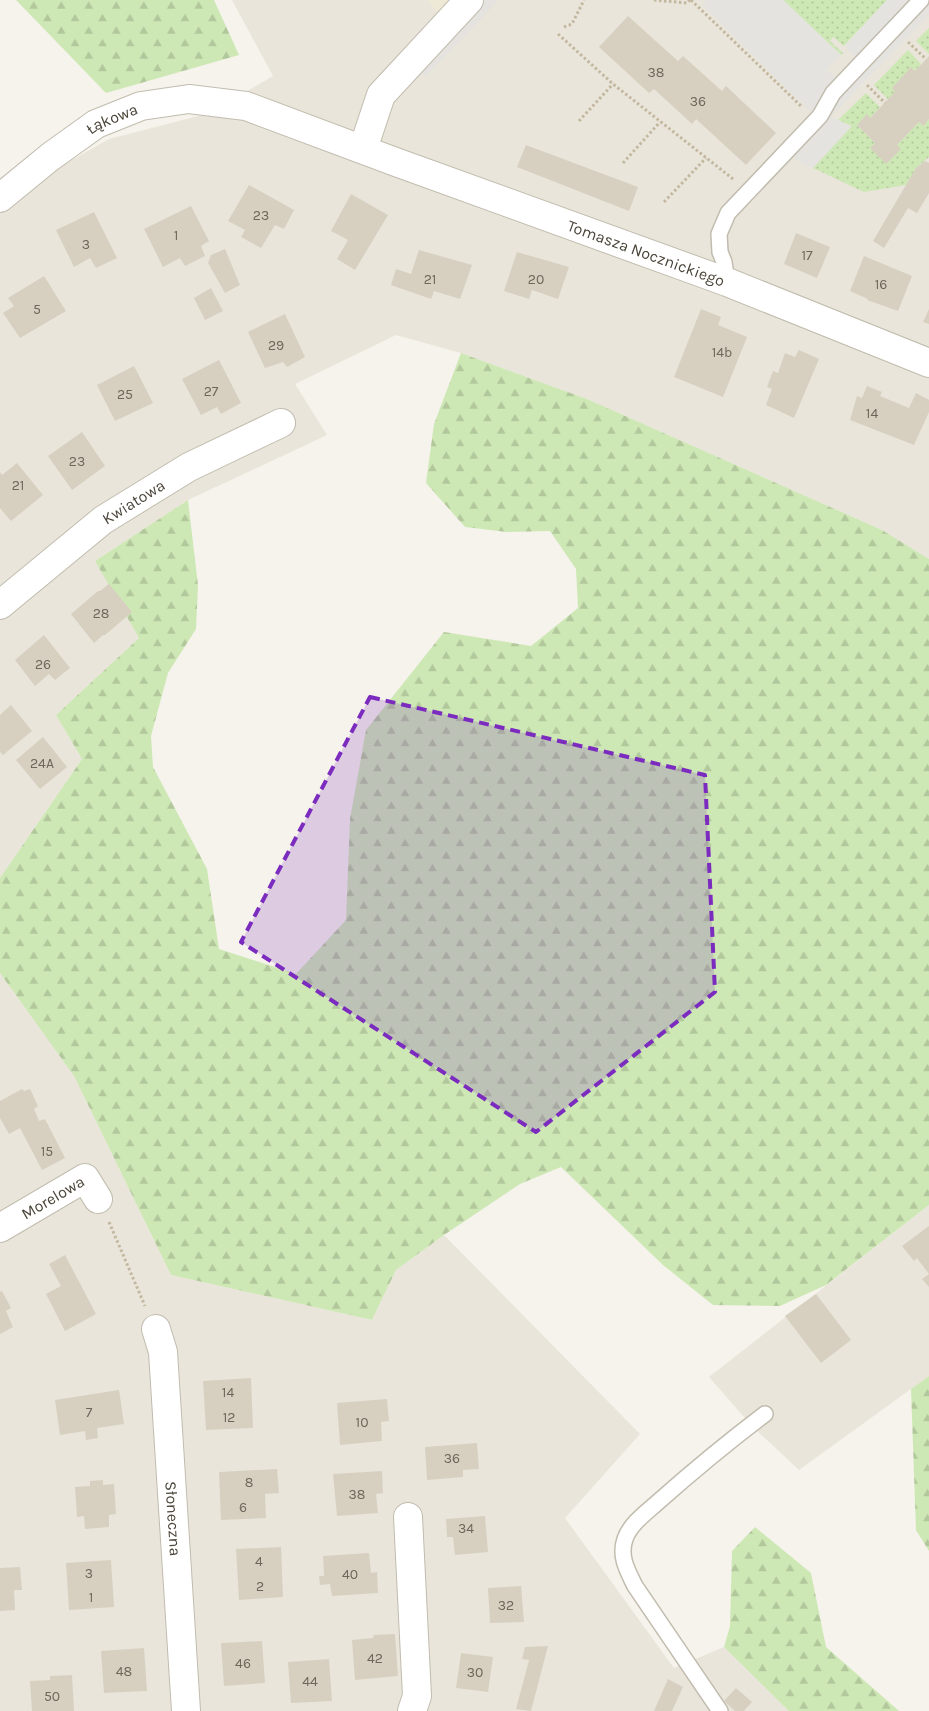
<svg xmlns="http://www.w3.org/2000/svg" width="929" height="1711" font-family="Karla,sans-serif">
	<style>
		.residential { fill: #e9e5da }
		.education { fill: #eee9d6 }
		.green { fill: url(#green-dots) }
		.forest { fill: url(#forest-firs) }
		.parking { fill: #e4e3df }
		.building { fill: #d7d0c1 }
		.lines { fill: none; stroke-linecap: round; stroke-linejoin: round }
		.service-casing { stroke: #c1bcae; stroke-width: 18 }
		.minor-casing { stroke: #c1bcae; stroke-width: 30 }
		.path { stroke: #c3b89f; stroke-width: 3; stroke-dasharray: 2.5 2.5; stroke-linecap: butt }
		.service { stroke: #fff; stroke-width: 15 }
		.minor { stroke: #fff; stroke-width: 28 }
		.marked { fill: #7b2cbf; fill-opacity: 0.2; stroke: #7b2cbf; stroke-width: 4; stroke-dasharray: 10 6; stroke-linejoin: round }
		.labels { text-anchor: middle; stroke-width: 5; stroke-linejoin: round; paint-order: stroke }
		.number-label { font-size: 14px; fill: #6d675b }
		.street-label { font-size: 16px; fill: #4a4439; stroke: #fff }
	</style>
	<defs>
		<pattern id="green-dots" width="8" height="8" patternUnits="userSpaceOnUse" patternTransform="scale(1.25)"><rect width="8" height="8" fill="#cee8b5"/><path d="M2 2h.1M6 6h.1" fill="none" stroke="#b2c89c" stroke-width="1.8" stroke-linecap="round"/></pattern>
		<pattern id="forest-firs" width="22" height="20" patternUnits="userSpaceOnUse" patternTransform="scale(1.25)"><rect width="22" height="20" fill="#cee8b5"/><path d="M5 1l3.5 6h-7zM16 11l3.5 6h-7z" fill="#b2c89c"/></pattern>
	</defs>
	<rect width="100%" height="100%" fill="#f5f3eb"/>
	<g class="residential">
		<polygon points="232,0 428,0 440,15 454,0 929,0 929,559 882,530 587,399 461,353 396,335 295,384 327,435 188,500 95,561 139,638 56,715 82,759 0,878 0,210 30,184 109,139 210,113 273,76"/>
		<polygon points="0,973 74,1076 171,1275 372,1320 396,1270 444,1235 640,1434 565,1518 674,1668 724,1647 789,1711 0,1711"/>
		<polygon points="929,1205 929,1376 799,1470 752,1426 709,1377"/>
	</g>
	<polygon class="education" points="428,0 454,0 440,15"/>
	<g class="green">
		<polygon points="783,0 887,0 844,46 833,37 830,41 843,53 841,55"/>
		<polygon points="929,28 929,54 916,41"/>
		<polygon points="908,50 921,64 915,71 911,68 892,88 895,92 888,99 874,85"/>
		<polygon points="866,93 880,107 870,118 867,115 857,125 875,143 897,145 919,122 923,126 929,119 929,157 916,168 906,185 864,192 813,168 851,126 838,120"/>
	</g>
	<g class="forest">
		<polygon points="16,0 214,0 239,55 106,93"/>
		<polygon points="461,353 587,399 882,530 929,559 929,1205 826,1285 780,1306 713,1305 663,1265 561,1167 520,1184 444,1235 396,1270 372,1320 171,1275 74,1076 0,973 0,878 82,759 56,715 139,638 95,561 188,500 198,585 196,629 168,673 151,736 153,767 207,869 219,949 296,974 346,920 350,819 366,730 444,632 531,646 578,608 576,569 550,531 507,532 465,527 426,483 434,424"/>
		<polygon points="929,1376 929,1551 916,1530 911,1389"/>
		<polygon points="755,1527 811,1573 826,1647 899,1711 789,1711 724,1647 730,1626 732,1551"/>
	</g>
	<g class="parking">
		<polygon points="484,0 499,0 426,76 418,68"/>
		<polygon points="707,0 783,0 841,55 826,70 831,74 836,77 841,76 859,60 844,46 887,0 929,0 929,15 830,117 852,126 813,168 799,162 784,145 811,112 702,5"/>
	</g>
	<g class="building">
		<polygon points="628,16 678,61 683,56 722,91 726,86 776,133 746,165 696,119 692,124 654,89 649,93 599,47"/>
		<polygon points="929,56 929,119 923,126 919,122 897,145 901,149 886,164 870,148 875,143 857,125 867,114 870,118 895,92 892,88 911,67 915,71"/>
		<polygon points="526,145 638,187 629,211 517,167"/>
		<polygon points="925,161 929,163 929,193 917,213 908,208 884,248 873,241 916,168"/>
		<polygon points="249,185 294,210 284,229 275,225 261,248 241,237 245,230 228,221"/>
		<polygon points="351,194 388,215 355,270 337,259 348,240 331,231"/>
		<polygon points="191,206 209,241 201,246 205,256 185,266 180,258 163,267 144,229"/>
		<polygon points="94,212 117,258 96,268 90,258 74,267 56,230"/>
		<polygon points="796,233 830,247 817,278 784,264"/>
		<polygon points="225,249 240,285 225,293 208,263 211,255"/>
		<polygon points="419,250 472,265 460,299 434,291 431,299 391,285 396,269 411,274"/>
		<polygon points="517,252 569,267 558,299 532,290 529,299 504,291"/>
		<polygon points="864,256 912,276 898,311 867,300 868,299 850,291"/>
		<polygon points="44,276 66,311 20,338 3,313 14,306 8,298"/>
		<polygon points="211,288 223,311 205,320 194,298"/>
		<polygon points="701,309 721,317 718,325 747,337 723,397 674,377"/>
		<polygon points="929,309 929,324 923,322"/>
		<polygon points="285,314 305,357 287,367 283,362 265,368 248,332"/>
		<polygon points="799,350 819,359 794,418 766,405 772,389 767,387 773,371 778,373 785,353 795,357"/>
		<polygon points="219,360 241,403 221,414 217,407 201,415 182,379"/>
		<polygon points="134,366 153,403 115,421 97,385"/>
		<polygon points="867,386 882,392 880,396 909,408 916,393 929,400 929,412 914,445 850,420 857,396 862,398"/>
		<polygon points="82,432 105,466 72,490 48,456"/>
		<polygon points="17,463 43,495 11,521 0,508 0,472 2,475"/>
		<polygon points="109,584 132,612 105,635 103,635 94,643 71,614 98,591 100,591"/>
		<polygon points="44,635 70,668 55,680 49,674 35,686 15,660"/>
		<polygon points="11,705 32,731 3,755 0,752 0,715"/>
		<polygon points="43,737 67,767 40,789 16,760"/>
		<polygon points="22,1089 24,1091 30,1089 38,1106 34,1109 39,1121 45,1119 65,1158 42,1170 20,1128 9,1134 0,1118 0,1101"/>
		<polygon points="929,1226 929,1287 922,1279 929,1274 917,1258 914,1261 902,1246"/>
		<polygon points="65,1255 96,1314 65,1331 46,1294 61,1286 49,1264"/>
		<polygon points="2,1291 11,1308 6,1311 13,1327 0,1334 0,1292"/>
		<polygon points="816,1294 851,1340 821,1363 785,1316"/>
		<polygon points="251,1378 253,1428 206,1430 203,1381"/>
		<polygon points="119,1390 124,1424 97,1428 98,1438 86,1440 85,1431 60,1435 55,1400"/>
		<polygon points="387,1399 389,1421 381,1422 382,1441 340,1445 337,1403"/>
		<polygon points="477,1443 479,1469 463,1470 463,1477 427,1480 425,1447"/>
		<polygon points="277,1469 279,1493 265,1494 266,1518 221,1520 219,1472"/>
		<polygon points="382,1471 383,1493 376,1494 378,1513 337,1516 333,1474"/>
		<polygon points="103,1480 103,1485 114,1484 116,1514 109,1515 109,1527 85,1529 84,1516 77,1517 75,1487 90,1486 90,1481"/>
		<polygon points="485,1516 488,1552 455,1555 453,1537 447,1537 446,1519"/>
		<polygon points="281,1547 283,1597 239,1600 236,1549"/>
		<polygon points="369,1553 371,1573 377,1572 378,1593 332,1596 330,1584 320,1585 319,1576 324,1576 323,1556"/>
		<polygon points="111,1560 114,1607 69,1610 66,1563"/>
		<polygon points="20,1567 22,1590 14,1590 15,1610 0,1611 0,1568"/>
		<polygon points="521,1586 524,1622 490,1623 488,1588"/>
		<polygon points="395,1634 398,1676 355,1680 352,1640 373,1638 374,1635"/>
		<polygon points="262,1641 265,1683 224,1686 221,1643"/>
		<polygon points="548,1646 531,1711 516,1709 529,1660 522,1659 525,1647"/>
		<polygon points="144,1648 147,1691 104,1693 101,1651"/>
		<polygon points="461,1653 493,1657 488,1692 456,1688"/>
		<polygon points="329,1659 332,1701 291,1703 288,1662"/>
		<polygon points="72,1675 74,1711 32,1711 30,1681 50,1680 50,1676"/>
		<polygon points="668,1679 683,1687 672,1711 654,1711"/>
		<polygon points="736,1688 752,1702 744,1711 735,1711 724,1701"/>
	</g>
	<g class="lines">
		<g class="service-casing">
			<g id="service">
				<polyline points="727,282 724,262 720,252 719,234 728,213 820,116 833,93 921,0"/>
				<path d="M720,1711L635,1586C627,1570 619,1556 625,1539C630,1524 647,1512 658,1502C693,1471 728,1442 765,1414"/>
			</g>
		</g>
		<g class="minor-casing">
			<g id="minor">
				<polyline points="363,149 381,95 469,0"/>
				<path id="s1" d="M0,198L50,157L96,124L141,106L189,99L246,106L393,161L727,282L929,363"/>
				<path id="s2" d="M0,605L103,520L189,467L281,423"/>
				<path id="s3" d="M0,1228L85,1178L98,1199"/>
				<path id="s4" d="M156,1329L163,1352L186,1711"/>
				<polyline points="408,1517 417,1696 412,1711"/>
			</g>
		</g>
		<g class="path">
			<polyline points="654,0 687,3 690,0"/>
			<polyline points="691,0 802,107"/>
			<polyline points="564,27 572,24 584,0"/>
			<polyline points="558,34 613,84 733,179"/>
			<polyline points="908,42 926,59"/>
			<polyline points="867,85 885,103"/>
			<polyline points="579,121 613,84"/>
			<polyline points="623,163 660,122"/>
			<polyline points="664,202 706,158"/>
			<polyline points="109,1222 145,1306"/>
		</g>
		<use href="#service" class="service"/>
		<use href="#minor" class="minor"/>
	</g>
	<path class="marked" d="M370,697L705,775L715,992L536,1132L241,942Z"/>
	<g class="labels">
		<g class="number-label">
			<text x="656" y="77">38</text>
			<text x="698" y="106">36</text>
			<text x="261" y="220">23</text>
			<text x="176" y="240">1</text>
			<text x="86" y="249">3</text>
			<text x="807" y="260">17</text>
			<text x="430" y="284">21</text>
			<text x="536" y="284">20</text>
			<text x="881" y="289">16</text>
			<text x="37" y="314">5</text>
			<text x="276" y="350">29</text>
			<text x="722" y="357">14b</text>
			<text x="211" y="396">27</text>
			<text x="125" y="399">25</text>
			<text x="872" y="418">14</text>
			<text x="77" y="466">23</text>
			<text x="18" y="490">21</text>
			<text x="101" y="618">28</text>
			<text x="43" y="669">26</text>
			<text x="42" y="768">24A</text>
			<text x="47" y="1156">15</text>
			<text x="228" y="1397">14</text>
			<text x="89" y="1417">7</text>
			<text x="229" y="1422">12</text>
			<text x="362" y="1427">10</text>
			<text x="452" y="1463">36</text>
			<text x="249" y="1487">8</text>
			<text x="357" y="1499">38</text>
			<text x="243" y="1512">6</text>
			<text x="466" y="1533">34</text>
			<text x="259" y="1566">4</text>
			<text x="89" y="1578">3</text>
			<text x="350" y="1579">40</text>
			<text x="260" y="1591">2</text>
			<text x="91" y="1602">1</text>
			<text x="506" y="1610">32</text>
			<text x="375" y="1663">42</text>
			<text x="243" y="1668">46</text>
			<text x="124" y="1676">48</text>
			<text x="475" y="1677">30</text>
			<text x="310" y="1686">44</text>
			<text x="52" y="1701">50</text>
		</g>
		<g class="street-label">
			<text dy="6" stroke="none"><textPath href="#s1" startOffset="138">Łąkowa</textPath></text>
			<text dy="6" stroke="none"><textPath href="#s1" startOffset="702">Tomasza Nocznickiego</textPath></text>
			<text dy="6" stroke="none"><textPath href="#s2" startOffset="169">Kwiatowa</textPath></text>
			<text dy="6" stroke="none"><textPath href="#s3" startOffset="61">Morelowa</textPath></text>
			<text dy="6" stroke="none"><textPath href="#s4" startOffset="191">Słoneczna</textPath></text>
		</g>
	</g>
</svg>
